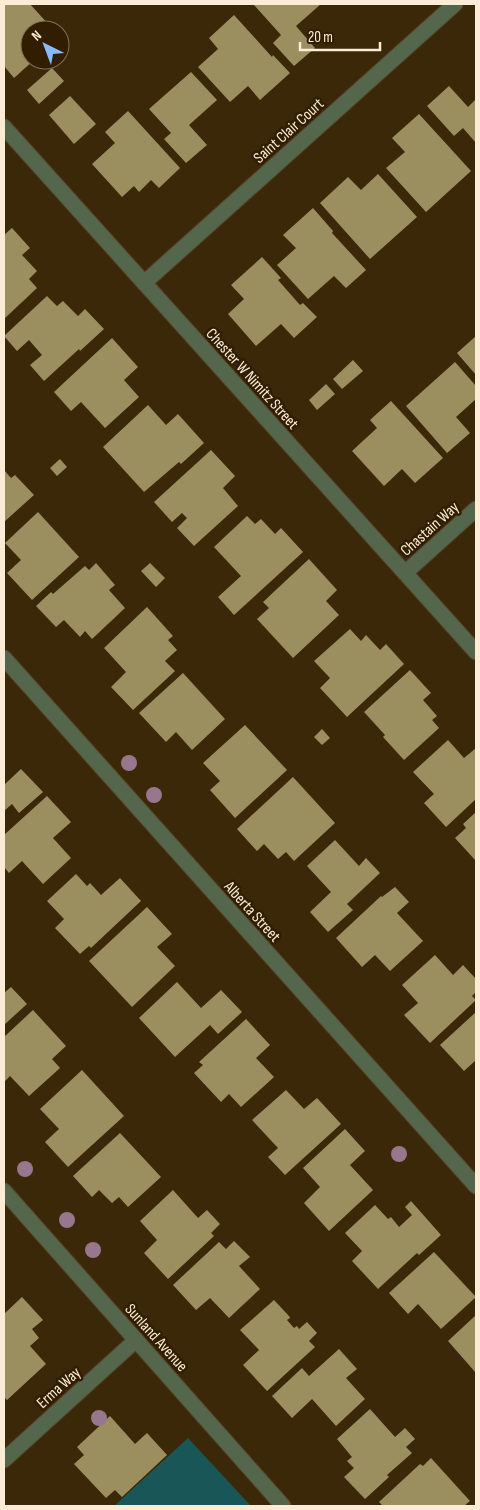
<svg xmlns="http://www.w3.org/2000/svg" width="480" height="1510" font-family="'Sofia Sans Condensed',sans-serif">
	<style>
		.water { fill: #195657 }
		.building { fill: #9b8f5f }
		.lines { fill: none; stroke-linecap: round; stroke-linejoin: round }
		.minor-casing { stroke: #564325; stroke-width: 17 }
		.minor { stroke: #54664c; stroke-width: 15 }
		.tree { fill: #98768d }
		.labels { text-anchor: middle; stroke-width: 5; stroke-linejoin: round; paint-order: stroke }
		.street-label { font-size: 16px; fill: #fcecd6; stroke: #311e00 }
	</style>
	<rect width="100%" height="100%" fill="#3b2808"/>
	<polygon class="water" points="188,1438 251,1506 114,1506"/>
	<g class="building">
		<polygon points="4,4 30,4 49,25 43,30 30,30 30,42 26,45 30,50 30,60 34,60 14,78 4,66"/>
		<polygon points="253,4 321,4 296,26 315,48 294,66 273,43 281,35"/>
		<polygon points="234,15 272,57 273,55 290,73 260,100 248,86 230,102 198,67 218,49 209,38"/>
		<polygon points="52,68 64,81 39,104 27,90"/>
		<polygon points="191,72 217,100 189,125 207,145 186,163 164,139 171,133 149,109"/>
		<polygon points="449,86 468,107 476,99 476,143 463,128 454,136 427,106"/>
		<polygon points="70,96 96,124 74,144 49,115"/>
		<polygon points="128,111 180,168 159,188 151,180 139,192 134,186 122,197 92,164 115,143 105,132"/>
		<polygon points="419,114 471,171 426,212 386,168 405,152 392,138"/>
		<polygon points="378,174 417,217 370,259 320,203 348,177 361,190"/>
		<polygon points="313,208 333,231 332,233 366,270 346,288 334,276 308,299 277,265 296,248 283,235"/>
		<polygon points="12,228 30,248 22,255 37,271 29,279 37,288 4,319 4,235"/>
		<polygon points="262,257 281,278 278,280 300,305 303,303 317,317 294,338 281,324 256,346 228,314 244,299 231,285"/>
		<polygon points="47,296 57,306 63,301 78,316 85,309 104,329 80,351 79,349 44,381 30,365 42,355 29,340 17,351 4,336"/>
		<polygon points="476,336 476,375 457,353"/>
		<polygon points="112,338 138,367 124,380 139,397 105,428 81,402 71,411 54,392"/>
		<polygon points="353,360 363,371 342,389 333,379"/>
		<polygon points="455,362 476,386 476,399 456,417 470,433 447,453 406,406"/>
		<polygon points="326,384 335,394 317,410 309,400"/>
		<polygon points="391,401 443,458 415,483 402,469 384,486 352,451 377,428 370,420"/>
		<polygon points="148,405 166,425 178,414 204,443 181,464 179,462 144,492 103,447"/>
		<polygon points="211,450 235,476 223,488 238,506 194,546 177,528 187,518 182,513 172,522 154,502"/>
		<polygon points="60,459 67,467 57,476 50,468"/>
		<polygon points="4,470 11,478 15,475 34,495 4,522"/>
		<polygon points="38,512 79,557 32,600 7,573 21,560 5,543"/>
		<polygon points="247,516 255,524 261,519 275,534 281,528 303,552 234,615 218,597 241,576 214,547"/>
		<polygon points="309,559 337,590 326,601 339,615 293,658 257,619 269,608 263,602"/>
		<polygon points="96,563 115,585 109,590 125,608 92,639 85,631 80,637 64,620 56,627 36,606 51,592 53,594 85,566 89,570"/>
		<polygon points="150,563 165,578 156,587 141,571"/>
		<polygon points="147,607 173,636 168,640 177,650 165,661 175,671 133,710 111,687 126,672 104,648"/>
		<polygon points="350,629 361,641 366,635 380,650 386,644 404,664 347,717 320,688 330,678 314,661"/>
		<polygon points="410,670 431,693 423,700 437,716 432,720 439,728 404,760 383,737 385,735 364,712"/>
		<polygon points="183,673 225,719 192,750 176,732 166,742 139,713"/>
		<polygon points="245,725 287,770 235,818 210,790 220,781 203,763"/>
		<polygon points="322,729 330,738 322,745 314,737"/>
		<polygon points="448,740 464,758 476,748 476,799 446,827 424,803 434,794 413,772"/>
		<polygon points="21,769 43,792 19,813 12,804 4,811 4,785"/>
		<polygon points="293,777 335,823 294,861 286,852 278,859 264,844 257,851 237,829"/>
		<polygon points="47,796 71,822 53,838 71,858 43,884 22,861 9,873 4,867 4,835"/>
		<polygon points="476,812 476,861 455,838 466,828 463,824"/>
		<polygon points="335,840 359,866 366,858 380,873 347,904 353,910 328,932 310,912 331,892 307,866"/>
		<polygon points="76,874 87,886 90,883 101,895 120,878 141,901 91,948 89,946 80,954 55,928 64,919 47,901"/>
		<polygon points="395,887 409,902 397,913 423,941 390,971 375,955 362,967 336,938 381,896 382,897"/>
		<polygon points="147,907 172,934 157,947 175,966 132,1007 89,961"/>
		<polygon points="435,955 453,975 463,965 476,979 476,992 472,996 476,1000 430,1043 404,1015 418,1003 402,985"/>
		<polygon points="177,982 201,1008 221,990 242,1012 218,1034 210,1025 175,1057 139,1018"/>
		<polygon points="11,987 27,1004 4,1025 4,993"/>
		<polygon points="33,1010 66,1046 52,1059 60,1068 29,1096 10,1076 4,1082 4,1037"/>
		<polygon points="476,1012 476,1060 464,1071 440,1045"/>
		<polygon points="246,1019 270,1045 256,1058 274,1077 241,1107 229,1094 221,1102 194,1073 203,1065 199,1062"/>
		<polygon points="82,1070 124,1116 68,1167 45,1142 59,1129 40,1109"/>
		<polygon points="286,1090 304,1109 317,1098 341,1124 285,1175 268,1157 278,1148 252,1120"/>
		<polygon points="345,1129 365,1151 350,1165 373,1190 329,1231 304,1203 320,1187 303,1168"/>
		<polygon points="120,1133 161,1177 128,1207 119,1197 112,1203 99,1190 92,1197 73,1176"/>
		<polygon points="173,1190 198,1218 207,1210 220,1224 211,1233 214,1236 168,1279 144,1253 157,1240 140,1221"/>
		<polygon points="411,1201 441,1235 419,1255 417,1253 378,1289 352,1261 362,1251 345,1233 375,1205 388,1219 391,1217 399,1227 412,1215 405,1207"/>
		<polygon points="234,1241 250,1257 239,1266 260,1289 229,1318 210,1298 196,1310 173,1285 219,1242 226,1249"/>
		<polygon points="434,1252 476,1297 441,1329 418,1304 408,1314 389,1293"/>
		<polygon points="22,1297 43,1320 32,1329 39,1338 30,1346 46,1364 7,1400 4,1397 4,1314"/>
		<polygon points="274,1300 289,1316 290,1318 287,1320 294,1328 297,1326 299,1329 307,1322 317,1333 309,1341 315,1347 267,1391 243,1365 259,1350 240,1330"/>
		<polygon points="476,1315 476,1373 448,1341"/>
		<polygon points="339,1349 357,1369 346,1378 365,1399 336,1426 312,1399 292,1418 272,1396 302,1368 309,1376"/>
		<polygon points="370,1409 395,1437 405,1428 415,1439 406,1447 412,1453 387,1475 389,1477 365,1499 344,1477 354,1468 347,1461 352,1457 337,1439"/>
		<polygon points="110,1416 135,1444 147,1433 167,1455 122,1497 115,1490 106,1498 74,1464 84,1455 77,1447"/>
		<polygon points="431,1458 470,1501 464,1506 383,1506 379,1502 420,1464 423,1466"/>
	</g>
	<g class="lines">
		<g class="minor-casing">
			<g id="minor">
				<polyline points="4,127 476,652"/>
				<polyline points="144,283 455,4"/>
				<polyline points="405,573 476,509"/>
				<polyline points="4,658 476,1186"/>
				<polyline points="4,1191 283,1506"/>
				<polyline points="4,1460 136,1340"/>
			</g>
		</g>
		<use href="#minor" class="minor"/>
	</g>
	<g class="tree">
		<circle cx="129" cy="763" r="8"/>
		<circle cx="154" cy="795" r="8"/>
		<circle cx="399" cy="1154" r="8"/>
		<circle cx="25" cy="1169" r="8"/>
		<circle cx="67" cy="1220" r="8"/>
		<circle cx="93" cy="1250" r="8"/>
		<circle cx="99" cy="1418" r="8"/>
	</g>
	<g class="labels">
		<g class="street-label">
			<text transform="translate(288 130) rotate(-42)" y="6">Saint Clair Court</text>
			<text transform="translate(253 378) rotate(48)" y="6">Chester W Nimitz Street</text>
			<text transform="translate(429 528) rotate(-42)" y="6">Chastain Way</text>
			<text transform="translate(253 911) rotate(48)" y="6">Alberta Street</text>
			<text transform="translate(157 1337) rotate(48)" y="6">Sunland Avenue</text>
			<text transform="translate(58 1387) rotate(-42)" y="6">Erma Way</text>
		</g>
	</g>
	<rect width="480" height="1510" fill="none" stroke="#fcecd6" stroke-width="10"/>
	<g transform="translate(45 45) rotate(318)"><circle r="24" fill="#311e00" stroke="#827056"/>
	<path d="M0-4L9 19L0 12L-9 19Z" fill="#89bafc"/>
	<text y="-8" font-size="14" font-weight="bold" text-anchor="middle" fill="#fcecd6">N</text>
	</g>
	<path d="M300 42v8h80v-8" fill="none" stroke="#fcecd6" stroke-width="2.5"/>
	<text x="308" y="42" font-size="15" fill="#fcecd6" stroke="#311e00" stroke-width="4" paint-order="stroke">20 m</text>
</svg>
